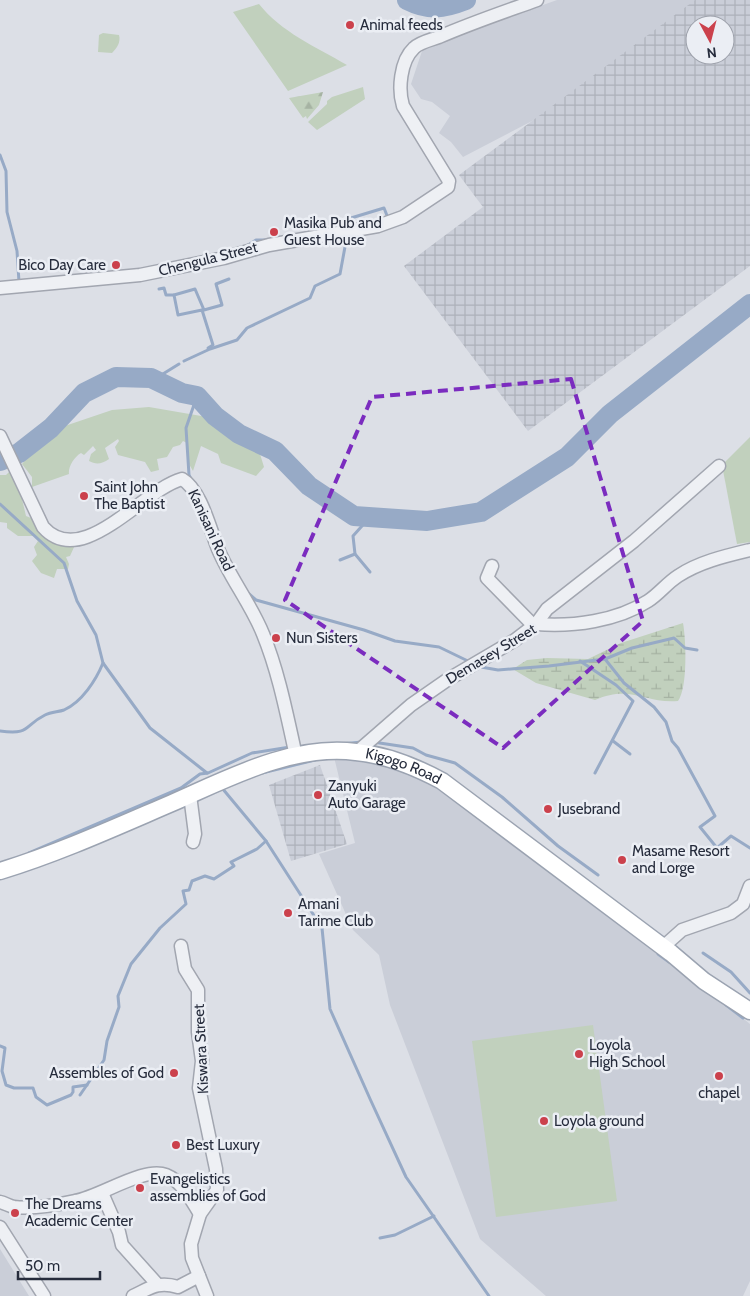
<svg xmlns="http://www.w3.org/2000/svg" width="750" height="1296" font-family="Cabin,sans-serif">
	<style>
		.built { fill: #caced8 }
		.industrial { fill: url(#industrial-grid); fill-rule: evenodd }
		.green { fill: #c1d0bd }
		.forest { fill: url(#forest-firs) }
		.wetland { fill: url(#wetland-marsh) }
		.lines { fill: none; stroke-linecap: round; stroke-linejoin: round }
		.stream { stroke: #97aac6; stroke-width: 3 }
		.river { stroke: #97aac6; stroke-width: 20 }
		.minor-casing { stroke: #a2a6b0; stroke-width: 15 }
		.major-casing { stroke: #9ba3b1; stroke-width: 19 }
		.minor { stroke: #eef0f4; stroke-width: 12 }
		.major { stroke: #fff; stroke-width: 16 }
		.marked { fill: none; stroke: #7b2cbf; stroke-width: 4; stroke-dasharray: 10 6; stroke-linejoin: round }
		.poi-dot { fill: #cb414c; stroke: #ebeef4; stroke-width: 2 }
		.labels { text-anchor: middle; stroke-width: 5; stroke-linejoin: round; paint-order: stroke }
		.poi-label { font-size: 15px; fill: #262c3c; stroke: #ebeef4; text-anchor: start }
		.street-label { font-size: 15px; fill: #262c3c; stroke: #ebeef4 }
	</style>
	<defs>
		<pattern id="industrial-grid" width="8" height="8" patternUnits="userSpaceOnUse" patternTransform="scale(1.25)"><rect width="8" height="8" fill="#caced8"/><path d="M0 4h8M4 0v8" fill="none" stroke="#adb1ba"/></pattern>
		<pattern id="forest-firs" width="22" height="20" patternUnits="userSpaceOnUse" patternTransform="scale(1.25)"><rect width="22" height="20" fill="#c1d0bd"/><path d="M5 1l3.5 6h-7zM16 11l3.5 6h-7z" fill="#a6b3a3"/></pattern>
		<pattern id="wetland-marsh" width="20" height="14" patternUnits="userSpaceOnUse" patternTransform="scale(1.25)"><rect width="20" height="14" fill="#c1d0bd"/><path d="M1 5h8M5 5V1M11 12h8M15 12V8" fill="none" stroke="#a6b3a3"/></pattern>
	</defs>
	<rect width="100%" height="100%" fill="#dcdfe6"/>
	<g class="built">
		<polygon points="557,0 744,0 695,25 532,121 463,157 451,142 439,133 450,116 432,102 421,99 411,84 423,48"/>
		<polygon points="334,757 398,766 431,783 622,921 750,1024 750,1281 743,1296 546,1296 480,1239 390,1005 379,955 353,930 319,854 355,843"/>
		<polygon points="0,1249 29,1296 0,1296"/>
	</g>
	<g class="industrial">
		<path d="M695,0H750V266L528,431L404,266L483,207L459,175ZM695,25H725V55H695Z"/>
		<polygon points="320,765 347,844 291,861 269,785"/>
	</g>
	<g class="green">
		<path d="M259,4C281,32 316,47 347,65L288,91L233,12Z"/>
		<path d="M103,33L119,35C121,42 117,48 112,53L98,52L99,35Z"/>
		<polygon points="363,87 365,99 317,130 308,122 327,104 327,101 332,97"/>
		<path d="M149,407L207,417L260,454L264,467L256,476L221,463L218,454L201,446L193,471L189,464L187,443L183,441L180,445L173,447L167,457L157,459L159,470L151,472L145,462L118,455L115,447L119,441L118,439L105,448L109,459C102,464 96,465 89,461L91,454L96,450L93,446L84,455L81,453C74,457 68,467 69,474L32,487V477L22,464L39,444L52,436L53,430L112,410Z"/>
		<polygon points="750,437 750,542 737,544 722,465"/>
		<polygon points="11,470 26,494 22,499 26,516 31,518 37,514 38,523 75,545 70,556 66,557 69,564 68,569 57,569 54,578 41,573 32,561 37,555 34,547 38,541 34,536 18,536 7,528 7,523 0,522 0,475 6,475"/>
		<polygon points="593,1025 617,1201 496,1217 472,1041"/>
	</g>
	<polygon class="forest" points="323,92 319,105 307,119 306,116 303,118 289,98"/>
	<path class="wetland" d="M683,623C686,639 688,688 678,701C646,704 631,684 595,700L536,683L511,668L516,667L527,660L547,658L588,659L621,643Z"/>
	<g class="lines">
		<g class="stream">
			<polyline points="0,155 6,171 7,212 17,251 19,282 21,281"/>
			<polyline points="351,226 351,218 384,208 388,218"/>
			<polyline points="245,247 256,240 267,240"/>
			<polyline points="159,289 164,288 166,295 174,295"/>
			<polyline points="208,348 213,345 202,310 178,315 174,295 195,289 204,310 222,305 216,284 229,279"/>
			<polyline points="184,361 210,349 237,340 247,328 310,298 315,286 340,274 347,236"/>
			<polyline points="151,378 158,377 179,364"/>
			<polyline points="192,481 189,475 186,428 197,396"/>
			<polyline points="0,504 64,563 77,601 96,635 103,663 150,728 207,773"/>
			<polyline points="340,560 355,554"/>
			<polyline points="370,572 355,554 353,536 370,517"/>
			<polyline points="248,593 256,600 364,630 395,641 439,647 470,662"/>
			<polyline points="605,659 624,683 654,707 666,722 672,741 678,748 715,816 700,827 717,848 731,836 750,848"/>
			<polyline points="580,661 616,685 633,701 595,773"/>
			<polyline points="481,667 498,670 549,666 605,659 632,648 674,638 685,648 697,650"/>
			<path d="M0,731C31,735 23,726 45,715C51,712 58,712 64,710C82,702 96,680 103,663"/>
			<polyline points="613,741 630,754"/>
			<polyline points="373,742 413,748 426,755 455,763 502,797 558,846 598,875"/>
			<polyline points="341,744 362,742"/>
			<polyline points="258,774 315,760"/>
			<polyline points="222,788 266,841 322,928 330,1009 371,1101 406,1177 489,1296"/>
			<polyline points="29,853 181,788 200,774 208,773 252,753 290,747"/>
			<polyline points="703,953 731,972 750,993"/>
			<polyline points="658,954 669,962"/>
			<polyline points="726,1005 743,1018"/>
			<polyline points="0,1046 5,1048 2,1071 6,1085 14,1088 33,1088 36,1097 47,1105 71,1095 73,1092 73,1087 87,1085"/>
			<polyline points="80,1095 104,1060 107,1041 119,1007 118,996 131,964 160,928 186,904 183,891 189,890 192,881 205,876 214,879 234,866 231,862 257,849 266,841"/>
			<polyline points="380,1238 395,1235 434,1216"/>
		</g>
		<g class="river">
			<path d="M407,0C429,11 443,9 466,0"/>
			<polyline points="0,461 19,453 51,428 84,393 116,377 151,378 182,393 197,396 215,416 239,434 275,451 309,486 354,516 427,521 481,512 567,457 610,414 750,304"/>
		</g>
		<g class="minor-casing">
			<g id="minor">
				<path d="M0,288L140,275L224,258L269,245L378,226L403,217L448,187L449,181L403,106C398,90 400,61 414,48C420,42 431,40 439,37C471,23 504,12 537,0"/>
				<path d="M0,436L43,527C82,571 142,490 182,479C201,490 210,529 218,549C230,578 251,604 263,634C279,673 287,716 296,756"/>
				<polyline points="492,566 487,578 533,625"/>
				<polyline points="536,624 547,609 634,541 719,466"/>
				<path d="M357,752L411,705L447,680L515,640L536,624C573,627 617,621 648,601C659,594 667,583 678,576C699,562 725,556 750,550"/>
				<polyline points="190,795 195,834 193,842"/>
				<polyline points="181,946 185,969 198,990 198,1032 202,1061 199,1088 216,1169 217,1190 200,1214 191,1244 192,1258 207,1296"/>
				<polyline points="663,947 682,930 731,913 743,904 750,886"/>
				<polyline points="102,1193 119,1232 122,1245 157,1284"/>
				<path d="M0,1202C5,1203 9,1206 14,1207C33,1209 57,1205 75,1201C100,1197 144,1166 166,1175C183,1182 191,1200 200,1214"/>
				<polyline points="0,1227 44,1296"/>
				<path d="M133,1296C150,1288 158,1281 178,1287L199,1276"/>
			</g>
		</g>
		<g class="major-casing">
			<g id="major">
				<path id="s1" d="M0,871C59,853 116,827 172,803C229,778 292,744 356,752C386,755 416,767 442,781L671,953L704,981L750,1011"/>
			</g>
		</g>
		<use href="#minor" class="minor"/>
		<use href="#major" class="major"/>
	</g>
	<path class="marked" d="M571,379L643,621L503,748L285,600L372,397Z"/>
	<g class="poi-dot">
		<circle cx="350" cy="25" r="5"/>
		<circle cx="274" cy="232" r="5"/>
		<circle cx="116" cy="265" r="5"/>
		<circle cx="84" cy="496" r="5"/>
		<circle cx="276" cy="638" r="5"/>
		<circle cx="318" cy="795" r="5"/>
		<circle cx="548" cy="809" r="5"/>
		<circle cx="622" cy="860" r="5"/>
		<circle cx="288" cy="913" r="5"/>
		<circle cx="579" cy="1054" r="5"/>
		<circle cx="174" cy="1073" r="5"/>
		<circle cx="719" cy="1076" r="5"/>
		<circle cx="544" cy="1121" r="5"/>
		<circle cx="176" cy="1145" r="5"/>
		<circle cx="140" cy="1188" r="5"/>
		<circle cx="15" cy="1213" r="5"/>
	</g>
	<g class="labels">
		<g class="poi-label">
			<text x="360" y="30">Animal feeds</text>
			<text x="284" y="228">Masika Pub and<tspan x="284" dy="17">Guest House</tspan></text>
			<text x="106" y="270" text-anchor="end">Bico Day Care</text>
			<text x="94" y="492">Saint John<tspan x="94" dy="17">The Baptist</tspan></text>
			<text x="286" y="643">Nun Sisters</text>
			<text x="328" y="791">Zanyuki<tspan x="328" dy="17">Auto Garage</tspan></text>
			<text x="558" y="814">Jusebrand</text>
			<text x="632" y="856">Masame Resort<tspan x="632" dy="17">and Lorge</tspan></text>
			<text x="298" y="909">Amani<tspan x="298" dy="17">Tarime Club</tspan></text>
			<text x="589" y="1050">Loyola<tspan x="589" dy="17">High School</tspan></text>
			<text x="164" y="1078" text-anchor="end">Assembles of God</text>
			<text x="719" y="1098" text-anchor="middle">chapel</text>
			<text x="554" y="1126">Loyola ground</text>
			<text x="186" y="1150">Best Luxury</text>
			<text x="150" y="1184">Evangelistics<tspan x="150" dy="17">assemblies of God</tspan></text>
			<text x="25" y="1209">The Dreams<tspan x="25" dy="17">Academic Center</tspan></text>
		</g>
		<g class="street-label">
			<text transform="translate(208 259) rotate(-14)" y="5">Chengula Street</text>
			<text transform="translate(211 530) rotate(65)" y="5">Kanisani Road</text>
			<text transform="translate(491 654) rotate(-31)" y="5">Demasey Street</text>
			<text dy="5" stroke="none"><textPath href="#s1" startOffset="428">Kigogo Road</textPath></text>
			<text transform="translate(201 1049) rotate(-93)" y="5">Kiswara Street</text>
		</g>
	</g>
	<g transform="translate(710 40) rotate(173)"><circle r="24" fill="#ebeef4" stroke="#9ca0aa"/>
	<path d="M0-4L9 19L0 12L-9 19Z" fill="#cb414c"/>
	<text y="-8" font-size="14" font-weight="bold" text-anchor="middle" fill="#262c3c">N</text>
	</g>
	<path d="M18 1271v8h82v-8" fill="none" stroke="#262c3c" stroke-width="2.5"/>
	<text x="25" y="1271" font-size="15" fill="#262c3c" stroke="#ebeef4" stroke-width="4" paint-order="stroke">50 m</text>
</svg>
